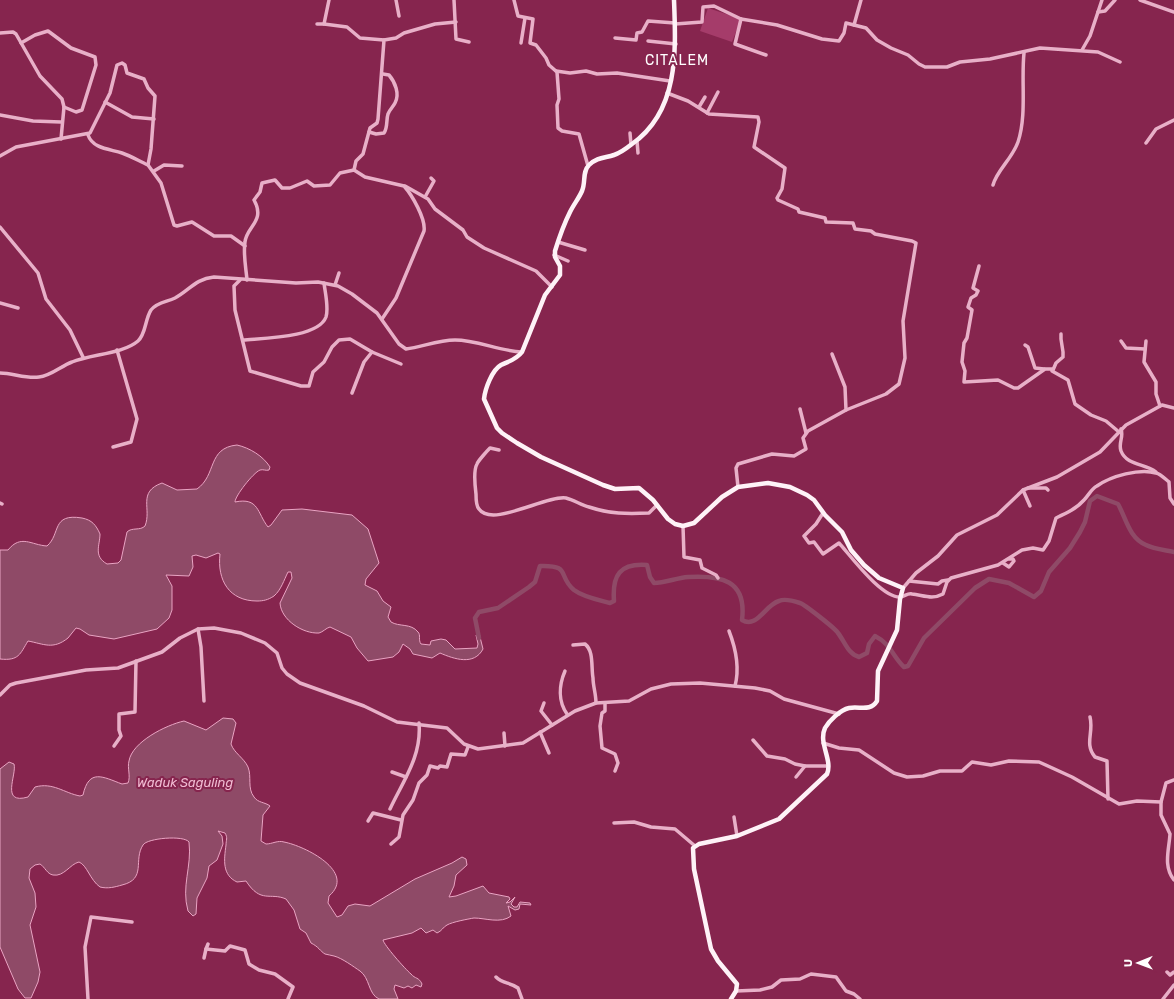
<svg xmlns="http://www.w3.org/2000/svg" width="1174" height="999" font-family="Rubik,sans-serif">
	<style>
		.green { fill: #a53c6a }
		.water { fill: #8f4a67; stroke: #e9a4c3 }
		.lines { fill: none; stroke-linecap: round; stroke-linejoin: round }
		.river { stroke: #8f4a67; stroke-width: 4.5 }
		.minor { stroke: #e8b0c8; stroke-width: 3.5 }
		.major { stroke: #fef2f7; stroke-width: 4.5 }
		.labels { text-anchor: middle; stroke-width: 4; stroke-linejoin: round; paint-order: stroke }
		.water-label { font-size: 13px; font-style: italic; fill: #f0bbd2; stroke: #86254e }
		.quarter-label { font-size: 14px; letter-spacing: 1px; fill: #fff; stroke: #86254e }
	</style>
	<rect width="100%" height="100%" fill="#86254e"/>
	<polygon class="green" points="708,8 741,19 732,42 700,31"/>
	<g class="water">
		<path d="M237,445C250,448 263,456 270,467L269,470C266,471 263,469 260,470C253,473 235,496 235,502C259,497 257,513 268,527L271,525L282,510L302,509L352,515L368,529L379,563L366,579L365,585L377,591L383,601L391,607L388,617L391,622C399,627 411,623 418,632C421,635 418,640 421,644L430,645L431,641L441,639L446,640L455,649L477,648L478,644L476,635L479,633L483,649C474,666 454,659 440,653L432,658L413,654L410,649L403,644L399,652L393,657L368,661L357,648L351,637L330,627C326,628 323,632 319,633C303,634 281,620 280,603L292,578L291,572H288C284,580 281,590 274,596C268,600 263,601 257,601C229,601 217,580 220,554L218,553L206,558L196,555L192,556L193,567L189,576L166,575L172,586V610L169,618L157,629L114,639L89,635L80,629L76,628C73,631 71,635 68,638C53,650 44,644 28,641C20,654 19,661 0,659V550H8C21,534 31,545 47,546C61,534 51,513 82,518C92,520 96,525 100,534C100,545 93,556 107,564L118,563L121,560L127,532C132,527 140,531 145,526C152,509 137,492 162,483L177,490L197,489C217,475 207,448 237,445Z"/>
		<path d="M223,718L233,719L236,723L231,744C234,753 244,758 248,767C252,777 247,788 254,797C258,803 265,802 270,806L263,815L261,841L266,844C272,844 278,840 284,842C305,846 357,872 329,896L328,903L337,917L342,915L348,906L355,904L370,906L415,879L452,863L462,857L466,859L467,865L456,875L454,886L449,897L456,896L483,886L489,893L509,897L510,899L506,903L510,902L515,897L511,904L514,907H517L520,902L530,903L531,905L520,904L519,909L515,910L508,906L511,916C501,924 485,918 474,918C468,919 452,922 447,925C443,927 442,931 437,933L433,930L426,933L421,928L412,933L383,940C384,945 405,969 411,974C415,979 419,977 422,984L421,987L416,985L412,988L408,986L404,988L395,985L394,989L398,999H379C368,994 370,978 360,971C354,967 342,958 334,956C331,955 328,955 325,954C320,951 319,947 311,943L306,933L300,929L294,910L286,899C270,892 261,904 246,881L237,882C222,875 224,860 226,845C226,840 228,838 225,833L218,831L222,836L223,844L217,860L209,866L207,878L197,898L196,914L193,916L188,911C181,886 192,867 189,842C184,835 147,838 143,845C133,860 147,879 122,885C115,887 108,889 100,887C90,880 87,865 79,862C70,864 64,877 53,875C47,874 45,867 40,864L35,865L30,869L29,878L35,893L36,907L30,925L40,972L38,982L31,998H25L18,989L0,947V769L9,762L14,764C17,775 0,805 28,797L35,787C53,782 64,793 80,796L83,795C89,768 103,777 122,784L128,783C131,776 127,768 129,761C132,742 166,725 184,721L206,730Z"/>
	</g>
	<g class="lines">
		<path class="river" d="M479,638L475,618L479,612L498,608L529,587L535,582L540,566C572,565 557,576 574,590C583,597 599,600 610,603L614,601C612,575 620,563 647,565L650,577L654,583C665,583 676,578 688,577C721,575 747,580 742,620C757,629 765,605 779,601C785,598 794,601 800,603C804,604 836,629 838,633C845,642 848,654 859,657L867,653L869,644L875,636C891,644 893,657 904,667L908,666L924,638L975,588L989,579L1009,583L1034,597L1041,591L1049,572L1070,548L1080,532L1085,522L1090,501L1097,496L1118,504C1126,518 1129,538 1146,545C1154,549 1165,550 1174,552"/>
		<g class="minor">
			<polyline points="329,0 324,24 347,27 360,38 384,40"/>
			<polyline points="396,0 399,16"/>
			<polyline points="454,0 456,39 469,42"/>
			<polyline points="514,0 518,16 533,19 530,43 536,45 546,58 549,65 557,72 559,99 557,105 558,128 562,131 579,134 588,166"/>
			<polyline points="1140,0 1174,12"/>
			<polyline points="1098,12 1105,11 1115,0"/>
			<polyline points="741,19 735,44 766,55"/>
			<polyline points="317,24 324,24"/>
			<polyline points="675,24 702,22 703,7 714,6 741,19 777,25 822,39 839,41 844,33 846,23 854,25 861,0"/>
			<polyline points="854,25 866,28 877,40 891,48 908,55 919,64 925,67 947,67 960,62 990,59 1040,48 1098,52 1120,62"/>
			<polyline points="0,33 13,32 16,34 40,76 62,99 64,107 61,139"/>
			<polyline points="615,38 636,40 637,33 642,32 648,21 675,23"/>
			<polyline points="648,41 676,44"/>
			<polyline points="21,43 35,35 48,31 71,48 95,57 96,65 82,110 76,112 64,107"/>
			<polyline points="521,43 525,18"/>
			<polyline points="1082,50 1090,36 1102,0"/>
			<polyline points="556,71 570,73 586,71 597,74 617,73 670,81"/>
			<polyline points="667,93 688,101 709,114 758,117 759,122 754,147 785,168 782,189 777,198 778,200 798,209 799,212 825,218 826,222 853,223 855,229 871,231 875,234 912,241 916,243 903,321 905,358 899,384 886,394 846,410 808,431 803,438 806,449 794,456 772,454 738,464 736,468 738,487"/>
			<polyline points="105,102 132,117 154,119"/>
			<polyline points="699,107 705,97"/>
			<polyline points="707,113 718,92"/>
			<polyline points="0,115 33,121 61,122"/>
			<path d="M369,132L376,134L384,133C388,127 386,120 388,114C390,109 393,107 395,103C400,94 395,82 389,75L383,74"/>
			<polyline points="630,133 631,145"/>
			<path d="M88,135C93,149 110,149 122,153C131,156 139,161 148,165"/>
			<polyline points="637,141 638,153"/>
			<polyline points="1146,143 1156,129 1174,120"/>
			<polyline points="0,156 16,147 90,133 110,93 117,65 122,63 125,65 127,73 144,79 148,88 155,96 151,149 148,165 161,183 174,225 177,226 192,222 214,236 231,236 245,246"/>
			<polyline points="354,170 356,161 363,154 370,128 377,123 378,119 384,40 396,38 404,33 435,24 456,22"/>
			<polyline points="154,171 164,165 182,166"/>
			<path d="M993,185C997,170 1012,159 1018,142C1027,115 1021,81 1024,53"/>
			<polyline points="405,186 428,199 435,209 463,230 467,237 484,248 536,271 552,287"/>
			<polyline points="425,197 434,181 431,178"/>
			<polyline points="0,227 38,273 46,299 70,330 83,357"/>
			<polyline points="558,242 585,250"/>
			<polyline points="554,255 568,261"/>
			<polyline points="979,266 973,288 978,291 976,295 971,298 968,307 972,310 967,338 964,343 962,362 965,371 964,382 998,380 1014,388 1018,388 1045,369 1052,369 1052,371 1068,380 1075,404 1091,415 1106,421 1119,432"/>
			<polyline points="240,280 234,286 235,310 250,371 301,386 309,386 313,372 324,362 332,347 339,340 350,339 372,352 364,362 352,393"/>
			<path d="M247,280C246,268 243,254 245,242C246,227 266,221 254,200L260,192L262,183L275,180L282,188H290L307,181L314,186L330,185L340,173L354,170L365,177L404,186C412,195 426,219 424,231L396,298L382,319"/>
			<polyline points="335,285 339,273"/>
			<polyline points="0,303 18,308"/>
			<path d="M243,340C263,338 318,338 326,317C329,308 325,292 324,283"/>
			<polyline points="1121,341 1126,348 1145,349"/>
			<polyline points="1146,341 1144,362 1156,382 1156,394 1160,406"/>
			<polyline points="1025,345 1028,347 1035,368 1044,369"/>
			<polyline points="372,352 401,364"/>
			<polyline points="832,354 845,387 846,410"/>
			<path d="M1053,370L1056,363L1063,357C1064,348 1060,343 1061,334"/>
			<path d="M0,373C13,373 26,379 39,377C51,376 61,366 72,362C91,354 123,354 138,341C146,334 145,319 151,310C157,302 167,302 175,298C190,290 195,279 214,277L296,283L318,282L338,286L352,294L377,313L399,344L406,349C422,347 438,340 455,340C477,340 499,351 522,352"/>
			<polyline points="800,409 806,433"/>
			<path d="M1121,429C1124,437 1118,443 1121,451C1127,466 1145,463 1156,472"/>
			<polyline points="113,447 131,442 137,419 117,350"/>
			<path d="M499,450L490,448C487,451 478,461 477,464C473,471 475,486 476,494C476,499 476,506 479,509C492,528 546,495 566,498C574,500 581,505 589,507C610,514 627,514 649,513L657,505"/>
			<polyline points="1028,488 1046,488 1048,490"/>
			<polyline points="1023,490 1030,506"/>
			<polyline points="0,503 2,504"/>
			<path d="M823,513L816,524L804,536L809,543L814,542L823,554L839,543C850,555 882,599 901,597C905,596 908,593 912,594C923,595 932,600 943,594L947,582L951,578L998,565L1022,550L1033,548L1043,550L1049,541L1056,518C1067,513 1076,509 1084,500C1089,495 1091,489 1097,486C1111,476 1140,468 1156,473C1161,474 1165,479 1169,482L1170,498L1174,504"/>
			<polyline points="683,526 684,557 700,560 702,568 716,575 718,578"/>
			<polyline points="1003,563 1009,567 1014,561 1013,559 1009,559"/>
			<polyline points="909,581 938,584 942,581 948,580"/>
			<polyline points="903,588 916,573 938,556 957,535 997,515 1023,490 1057,477 1100,452 1126,425 1162,405 1174,408"/>
			<polyline points="198,629 201,647 204,701"/>
			<path d="M729,631C736,649 740,667 735,686"/>
			<path d="M573,645L585,644C594,651 591,667 593,678C593,686 596,694 596,703"/>
			<path d="M565,671C559,685 558,701 567,714"/>
			<polyline points="0,695 10,685 16,683 86,670 118,668 162,652 180,638 198,629 214,628 241,633 265,643 277,653 282,668 287,674 300,683 364,706 397,722 447,728 464,744 478,749 523,743 575,711 596,703 629,701 651,689 671,684 700,683 755,688 770,691 784,699 839,714"/>
			<polyline points="544,703 541,711 552,725"/>
			<polyline points="605,703 605,711 602,713 600,726 602,748 615,754 618,763 615,771"/>
			<path d="M1090,717C1094,732 1084,744 1095,757L1107,761L1108,799"/>
			<polyline points="540,732 549,753"/>
			<polyline points="504,733 505,746"/>
			<polyline points="753,740 767,756 785,759 795,764 805,766 828,766"/>
			<polyline points="823,743 839,748 859,750 894,773 907,777 923,776 940,771 962,771 972,762 991,765 1009,761 1039,762 1072,777 1119,804 1137,801 1161,802 1166,783 1174,780"/>
			<polyline points="114,746 121,736 119,730 119,714 135,712 136,661"/>
			<polyline points="392,772 406,777"/>
			<polyline points="796,777 805,766"/>
			<path d="M1161,802V815L1170,834C1169,850 1163,866 1174,880"/>
			<path d="M390,809C403,781 422,756 419,723"/>
			<polyline points="734,817 737,836"/>
			<polyline points="368,821 373,813 401,820"/>
			<polyline points="614,823 634,822 651,827 675,829 695,846"/>
			<polyline points="391,844 399,837 403,815 413,800 419,783 427,775 430,766 438,768 440,766 447,767 451,754 465,755 468,747"/>
			<polyline points="208,944 206,949 225,951 230,946 245,950 249,964 259,970 275,974 293,987 288,999"/>
			<polyline points="204,958 206,949"/>
			<polyline points="1167,972 1170,975 1174,972"/>
			<path d="M496,977C503,984 510,982 518,988L522,999"/>
			<polyline points="736,991 760,990 772,987 781,980 800,979 811,974 836,977 846,991 854,994 860,999"/>
			<polyline points="88,999 85,947 91,917 132,922"/>
			<polyline points="1163,999 1174,985"/>
		</g>
		<path class="major" d="M674,0C676,51 679,111 632,144C627,148 621,153 614,155C605,158 597,157 589,165C582,172 586,182 582,191C579,198 574,204 570,212C564,224 559,238 555,251V257L560,266V275L545,295L522,352C516,360 509,361 501,365C492,370 485,389 484,399L497,428L502,433L517,443L541,457L603,485L615,489L639,488L653,500L668,519L675,524L683,526L694,523L722,497L738,487L768,483L790,487L807,495L814,500L825,515L842,532L851,550L864,565L879,578L903,588L900,599L897,630L878,671L877,701C870,712 860,706 849,708C840,710 829,721 825,728C818,743 833,760 827,774L779,819L737,836L699,844L693,848L694,869L711,949L718,961L737,984L736,991L731,999"/>
	</g>
	<g class="labels">
		<g class="water-label">
			<text x="185" y="787">Waduk Saguling</text>
		</g>
		<g class="quarter-label">
			<text x="677" y="65">CITALEM</text>
		</g>
	</g>
	<g transform="translate(1138 963) rotate(269)" stroke="#86254e" stroke-width="3" paint-order="stroke">
	<path d="M0-3L7 15L0 10L-7 15Z" fill="#ffffff"/>
	<text y="-6" font-size="11" font-weight="bold" text-anchor="middle" fill="#ffffff">U</text>
	</g>
</svg>
